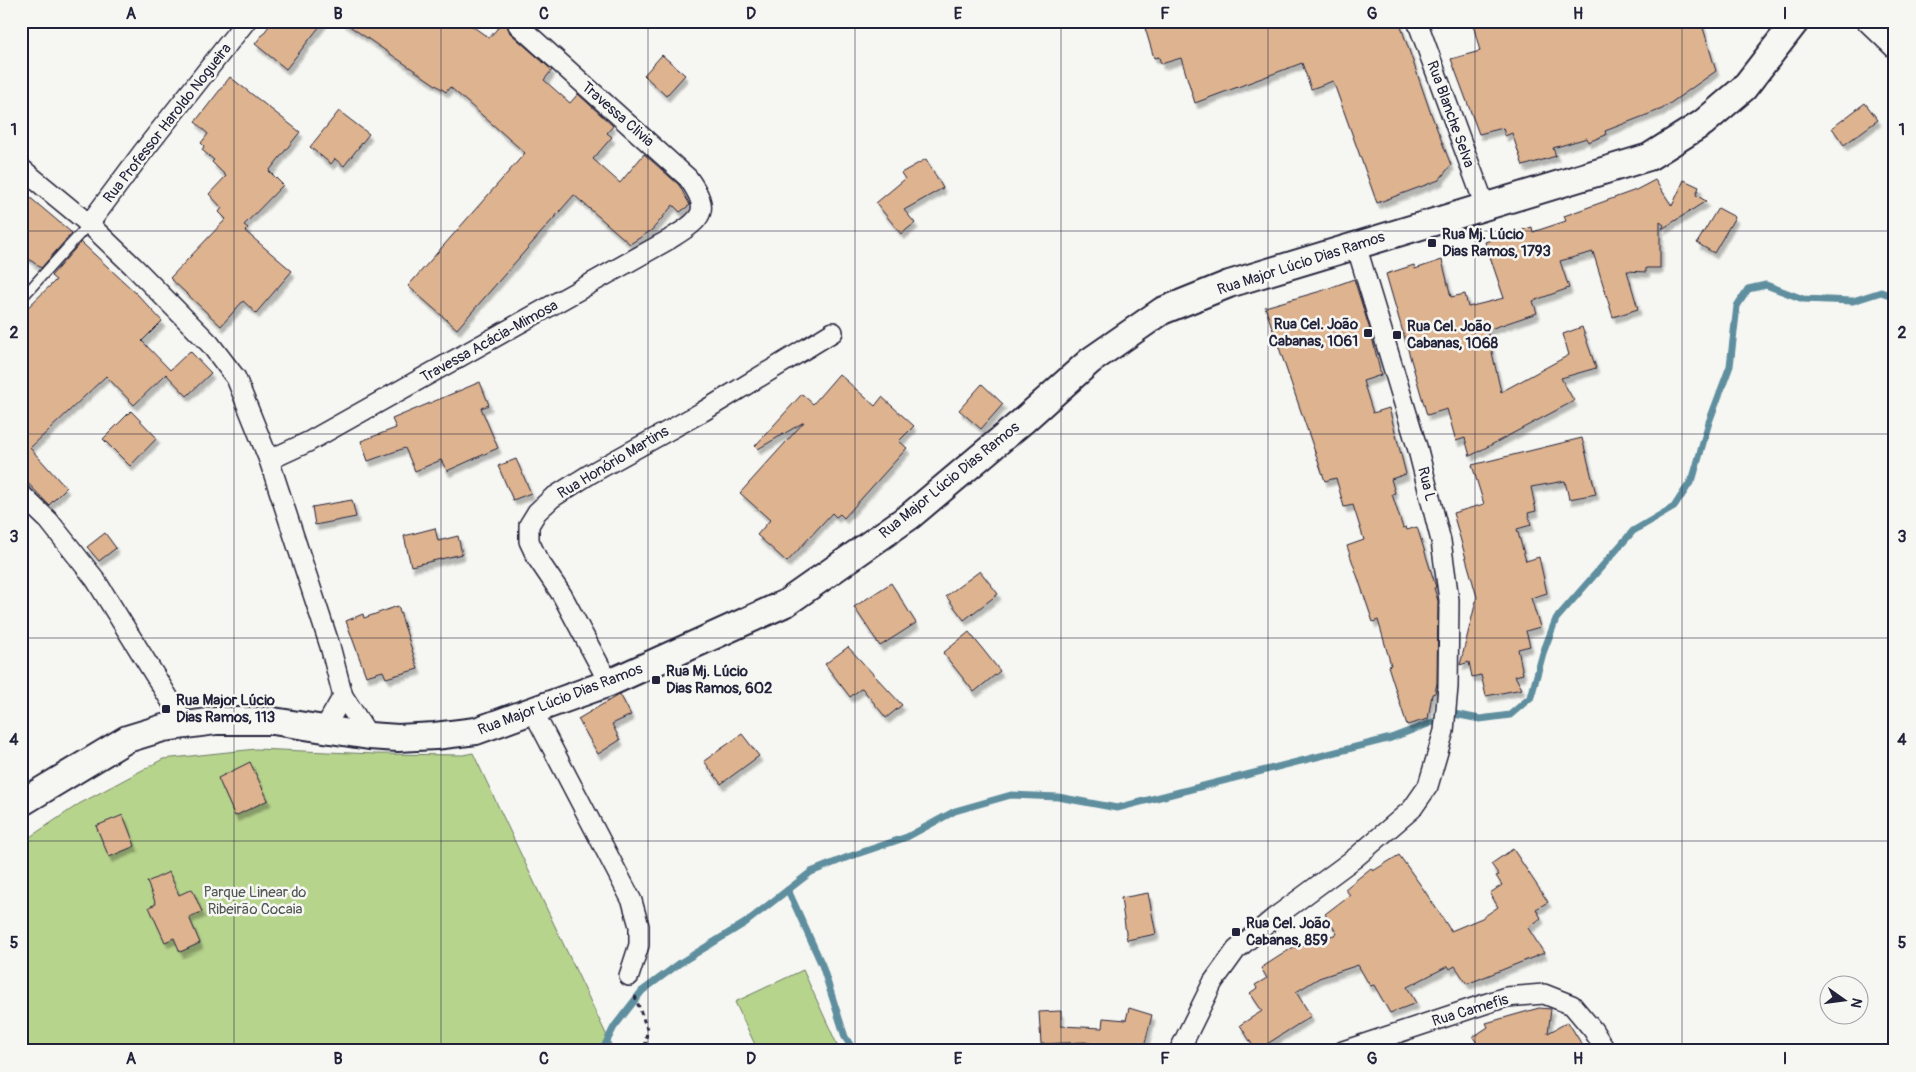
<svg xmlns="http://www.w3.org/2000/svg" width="1916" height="1072" font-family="Pangolin,sans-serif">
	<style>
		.green { fill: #b7d48d; stroke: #6c7b64 }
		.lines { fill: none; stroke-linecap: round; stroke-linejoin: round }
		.stream { stroke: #5f8f9f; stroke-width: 7 }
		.building { fill: #deb38f; stroke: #22223b; filter: url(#shadow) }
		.service-casing { stroke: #22223b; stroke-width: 12 }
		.minor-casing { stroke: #22223b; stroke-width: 22 }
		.secondary-casing { stroke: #22223b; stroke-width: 30 }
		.path { stroke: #22223b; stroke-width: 3; stroke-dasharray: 4 4; stroke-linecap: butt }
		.service { stroke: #f6f6f2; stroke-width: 9 }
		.minor { stroke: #f6f6f2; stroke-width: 19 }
		.secondary { stroke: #f6f6f2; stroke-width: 26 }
		.grid { fill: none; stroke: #22223b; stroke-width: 1; stroke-opacity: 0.55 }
		.poi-dot { fill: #22223b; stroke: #f6f6f2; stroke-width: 2 }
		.labels { text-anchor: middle; stroke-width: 5; stroke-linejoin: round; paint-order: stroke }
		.street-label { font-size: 15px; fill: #22223b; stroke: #f6f6f2 }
		.poi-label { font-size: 15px; font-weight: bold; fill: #22223b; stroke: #f6f6f2; text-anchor: start }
		.park-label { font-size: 15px; fill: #4f5754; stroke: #f6f6f2 }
		.neatline { fill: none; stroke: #22223b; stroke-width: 2 }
		.grid-label { font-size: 16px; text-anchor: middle; font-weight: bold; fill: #22223b }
	</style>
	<defs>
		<filter id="shadow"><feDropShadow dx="3" dy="5.5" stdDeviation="1" flood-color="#0004"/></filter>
	</defs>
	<rect width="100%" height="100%" fill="#f6f6f2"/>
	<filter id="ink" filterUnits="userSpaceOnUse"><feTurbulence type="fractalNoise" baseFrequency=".02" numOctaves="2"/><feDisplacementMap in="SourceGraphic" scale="10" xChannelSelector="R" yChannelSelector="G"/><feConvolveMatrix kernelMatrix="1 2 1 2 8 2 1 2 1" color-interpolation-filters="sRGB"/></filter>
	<g filter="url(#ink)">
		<g class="green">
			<polygon points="256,749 375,754 463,755 473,753 614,1051 21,1051 21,843 79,804 163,759"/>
			<polygon points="803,970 840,1051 758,1051 735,1002"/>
		</g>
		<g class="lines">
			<g class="stream">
				<polyline points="788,890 822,965 845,1037 854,1051"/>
				<polyline points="602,1051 614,1027 642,991 680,963 745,923 811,872 848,857 907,837 955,811 1011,795 1058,797 1117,808 1391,738 1454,714 1480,719 1510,715 1531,697 1543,653 1556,619 1633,531 1674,507 1693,478 1709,422 1730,366 1737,306 1748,289 1766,285 1803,299 1853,301 1881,292 1895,297"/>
			</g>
		</g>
		<g class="building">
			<polygon points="273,21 324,21 286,69 255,44"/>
			<polygon points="342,21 465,21 489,38 504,21 507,24 510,33 552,70 544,80 570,103 578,94 613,126 607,133 612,137 593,159 620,183 644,154 679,185 690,205 680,212 673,205 652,230 630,244 574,195 457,329 408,286 525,153 450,87 446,92"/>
			<polygon points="1143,21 1399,21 1430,111 1451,165 1439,180 1377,203 1333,81 1311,89 1302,63 1195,103 1181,58 1161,64 1159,57 1154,58"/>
			<polygon points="1472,21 1701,21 1716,71 1662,109 1605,131 1606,135 1588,142 1587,138 1553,148 1556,156 1523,166 1512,133 1505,136 1503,128 1479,134 1451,59 1480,51"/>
			<polygon points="662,55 685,75 666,96 644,75"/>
			<polygon points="230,77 300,132 269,171 283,185 244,225 248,228 245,231 292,271 256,313 243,301 221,326 170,278 226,219 219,212 222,208 209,194 226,176 212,162 214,160 202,150 204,146 201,143 208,134 195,122"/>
			<polygon points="1865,103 1878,120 1844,145 1832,128"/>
			<polygon points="339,111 369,134 344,166 335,159 331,164 310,147"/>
			<polygon points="926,159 943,188 904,210 915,223 901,234 876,203 905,179 901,173"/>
			<polygon points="1655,180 1672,206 1684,180 1699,187 1696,195 1706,201 1662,229 1664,225 1660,222 1660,268 1646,268 1646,272 1627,271 1638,309 1613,317 1593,252 1560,261 1569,288 1533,301 1537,313 1487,330 1501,392 1569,355 1563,334 1582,327 1596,368 1561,378 1574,401 1470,456 1465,438 1456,441 1447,409 1427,415 1386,274 1414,265 1415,269 1442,260 1451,297 1465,294 1468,307 1504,298 1485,242 1532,227 1533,232 1566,221 1564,216 1636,190"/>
			<polygon points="21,190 72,233 41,268 21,253"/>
			<polygon points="1718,208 1735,217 1714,253 1697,243"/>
			<polygon points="81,242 137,294 162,321 142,341 170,370 190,351 211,373 187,396 166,374 134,405 106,376 30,448 66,488 49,505 21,476 21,314 56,280 51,276"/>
			<polygon points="1354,279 1371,333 1381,375 1363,381 1373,413 1389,408 1406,474 1391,479 1395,493 1392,494 1403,528 1406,527 1407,530 1417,527 1435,584 1436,587 1434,588 1438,601 1437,683 1435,693 1432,694 1428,719 1407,725 1388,666 1391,665 1378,620 1373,622 1347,546 1364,540 1353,505 1344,507 1336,478 1325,481 1265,307 1321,291"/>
			<polygon points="839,374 875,406 882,397 914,426 899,441 907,448 844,518 840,514 836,517 832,513 787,562 757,535 770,520 740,493 804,422 758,449 755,446 802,394 813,404"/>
			<polygon points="480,382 489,405 481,408 498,448 447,471 441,460 415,471 405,448 368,461 361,441 396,428 392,419"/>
			<polygon points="982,384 1003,404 981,429 959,410"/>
			<polygon points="131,411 157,438 130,466 103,439"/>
			<polygon points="1582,438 1596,494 1569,499 1565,481 1531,487 1536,511 1528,513 1531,525 1517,529 1526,561 1539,557 1547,593 1531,598 1540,627 1526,631 1530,646 1518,649 1523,674 1515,676 1522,689 1486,696 1481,675 1472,677 1469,662 1460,665 1477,597 1453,513 1484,504 1472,465"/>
			<polygon points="516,459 531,493 513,500 498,466"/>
			<polygon points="352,500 356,517 315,525 312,507"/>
			<polygon points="435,528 438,541 458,536 462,554 411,566 404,536"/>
			<polygon points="105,533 116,548 99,561 87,547"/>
			<polygon points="980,571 998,594 964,620 946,596"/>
			<polygon points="891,583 916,623 880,646 854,607"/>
			<polygon points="398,606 418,669 386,678 383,671 366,676 346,621 363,614 364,618"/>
			<polygon points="969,632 1000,671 974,692 943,653"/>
			<polygon points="848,647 902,705 886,718 862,688 850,697 825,664"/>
			<polygon points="620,694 631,715 612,724 620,740 598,754 578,719"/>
			<polygon points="742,734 759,756 721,784 704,761"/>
			<polygon points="250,762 268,800 235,816 218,778"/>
			<polygon points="123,815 135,846 109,857 96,826"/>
			<polygon points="1513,849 1548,902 1536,909 1541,918 1528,928 1544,953 1467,984 1455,966 1450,969 1448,966 1407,987 1416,1003 1390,1013 1374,985 1370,986 1358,965 1319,978 1296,992 1311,1016 1256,1051 1240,1025 1262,1011 1250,993 1257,988 1255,985 1267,978 1261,968 1292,948 1337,934 1325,914 1350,895 1345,889 1371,868 1373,871 1399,855 1424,890 1451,931 1482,918 1498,907 1490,893 1502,885 1496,876 1499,875 1491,864"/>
			<polygon points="169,872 179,895 192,889 202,912 189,917 200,943 180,952 174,938 165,942 149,907 156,904 147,882"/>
			<polygon points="1148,893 1156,934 1127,940 1121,898"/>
			<polygon points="1129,1008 1152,1015 1143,1051 1121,1051 1085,1042 1041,1044 1039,1012 1061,1011 1061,1026 1102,1028 1103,1018 1126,1020"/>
			<polygon points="1539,1008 1551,1009 1548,1033 1568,1022 1586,1051 1482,1051 1473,1037 1488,1027 1486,1023"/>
		</g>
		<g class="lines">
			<g class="service-casing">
				<polyline id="service" points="21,299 89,224"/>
			</g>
			<g class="minor-casing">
				<g id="minor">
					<polyline points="1417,21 1485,206"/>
					<polyline points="1866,21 1895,49"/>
					<polyline points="21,168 89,224 133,266 210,344 236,378 269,460 330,646 343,696 369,736"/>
					<polyline points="89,224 142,153 246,21"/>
					<path d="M269,460L308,442L670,239C701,219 713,213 688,178L518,25"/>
					<polyline points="21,494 49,521 95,579 185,724"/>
					<polyline points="609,683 562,595 537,558 529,541 529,525 537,512 552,498 590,474 702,412 833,332"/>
					<polyline points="533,711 632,901 639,926 639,945 629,976"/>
					<polyline points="324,729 343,696"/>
					<polyline points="1179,1051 1213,982 1236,950 1274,918 1355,858 1412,809 1428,786 1444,731 1448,687 1449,600 1441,541 1418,450 1356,245"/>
					<polyline points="1343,1051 1506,997 1544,994 1572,1005 1593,1030 1606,1051"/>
				</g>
			</g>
			<g class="secondary-casing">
				<polyline id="secondary" points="21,803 127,739 163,728 216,721 273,721 369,736 398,738 435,736 476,731 609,683 786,603 910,516 1023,421 1090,361 1162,311 1229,284 1649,157 1703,123 1744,88 1796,21"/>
			</g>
			<polyline class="path" points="635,996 647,1029 645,1051"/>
			<use href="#service" class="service"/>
			<use href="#minor" class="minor"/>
			<use href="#secondary" class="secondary"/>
		</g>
	</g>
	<path class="grid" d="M234,21V1051M441,21V1051M648,21V1051M855,21V1051M1061,21V1051M1268,21V1051M1475,21V1051M1682,21V1051M21,231H1895M21,434H1895M21,638H1895M21,841H1895"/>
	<g class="poi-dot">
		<rect x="1427" y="238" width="10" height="10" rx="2.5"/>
		<rect x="1363" y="328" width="10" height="10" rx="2.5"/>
		<rect x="1392" y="330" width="10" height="10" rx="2.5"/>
		<rect x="651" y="675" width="10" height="10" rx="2.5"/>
		<rect x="161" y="704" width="10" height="10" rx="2.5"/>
		<rect x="1231" y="927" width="10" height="10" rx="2.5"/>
	</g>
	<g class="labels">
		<g class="street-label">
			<text transform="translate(618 114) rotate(41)" y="5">Travessa Clivia</text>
			<text transform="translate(1451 114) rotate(70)" y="5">Rua Blanche Selva</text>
			<text transform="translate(167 123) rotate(-52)" y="5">Rua Professor Haroldo Nogueira</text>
			<text transform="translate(1301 263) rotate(-18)" y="5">Rua Major Lúcio Dias Ramos</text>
			<text transform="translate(489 341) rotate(-29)" y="5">Travessa Acácia-Mimosa</text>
			<text transform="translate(613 462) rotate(-31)" y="5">Rua Honório Martins</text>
			<text transform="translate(949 480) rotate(-39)" y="5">Rua Major Lúcio Dias Ramos</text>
			<text transform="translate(1427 484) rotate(76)" y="5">Rua L</text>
			<text transform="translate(560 699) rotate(-21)" y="5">Rua Major Lúcio Dias Ramos</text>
			<text transform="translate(1470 1010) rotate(-17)" y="5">Rua Camefis</text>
		</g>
		<g class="poi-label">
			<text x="1442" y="239">Rua Mj. Lúcio<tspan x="1442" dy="17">Dias Ramos, 1793</tspan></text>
			<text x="1358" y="329" text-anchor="end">Rua Cel. João<tspan x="1358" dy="17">Cabanas, 1061</tspan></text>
			<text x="1407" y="331">Rua Cel. João<tspan x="1407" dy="17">Cabanas, 1068</tspan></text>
			<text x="666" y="676">Rua Mj. Lúcio<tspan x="666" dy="17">Dias Ramos, 602</tspan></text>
			<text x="176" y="705">Rua Major Lúcio<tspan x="176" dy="17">Dias Ramos, 113</tspan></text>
			<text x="1246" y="928">Rua Cel. João<tspan x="1246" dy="17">Cabanas, 859</tspan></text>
		</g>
		<g class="park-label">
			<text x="255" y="897">Parque Linear do<tspan x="255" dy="17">Ribeirão Cocaia</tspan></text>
		</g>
	</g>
	<rect width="1916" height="1072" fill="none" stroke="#f6f6f2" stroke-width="55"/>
	<g transform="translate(1844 1000) rotate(104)"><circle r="24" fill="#f6f6f2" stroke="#a1a1a9"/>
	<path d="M0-4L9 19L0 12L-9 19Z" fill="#22223b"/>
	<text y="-8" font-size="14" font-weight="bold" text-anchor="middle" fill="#22223b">N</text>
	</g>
	<rect x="28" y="28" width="1860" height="1016" class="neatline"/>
	<g class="grid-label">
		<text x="131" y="19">A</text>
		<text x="338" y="19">B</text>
		<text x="544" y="19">C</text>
		<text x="751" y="19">D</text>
		<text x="958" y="19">E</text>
		<text x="1165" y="19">F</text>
		<text x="1372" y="19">G</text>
		<text x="1578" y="19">H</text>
		<text x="1785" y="19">I</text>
		<text x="14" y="135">1</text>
		<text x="1902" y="135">1</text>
		<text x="14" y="338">2</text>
		<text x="1902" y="338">2</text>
		<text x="14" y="542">3</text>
		<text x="1902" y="542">3</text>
		<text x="14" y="745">4</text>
		<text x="1902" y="745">4</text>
		<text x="14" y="948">5</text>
		<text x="1902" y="948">5</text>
		<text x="131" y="1064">A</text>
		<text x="338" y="1064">B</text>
		<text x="544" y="1064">C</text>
		<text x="751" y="1064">D</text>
		<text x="958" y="1064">E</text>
		<text x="1165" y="1064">F</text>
		<text x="1372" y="1064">G</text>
		<text x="1578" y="1064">H</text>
		<text x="1785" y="1064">I</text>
	</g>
</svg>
